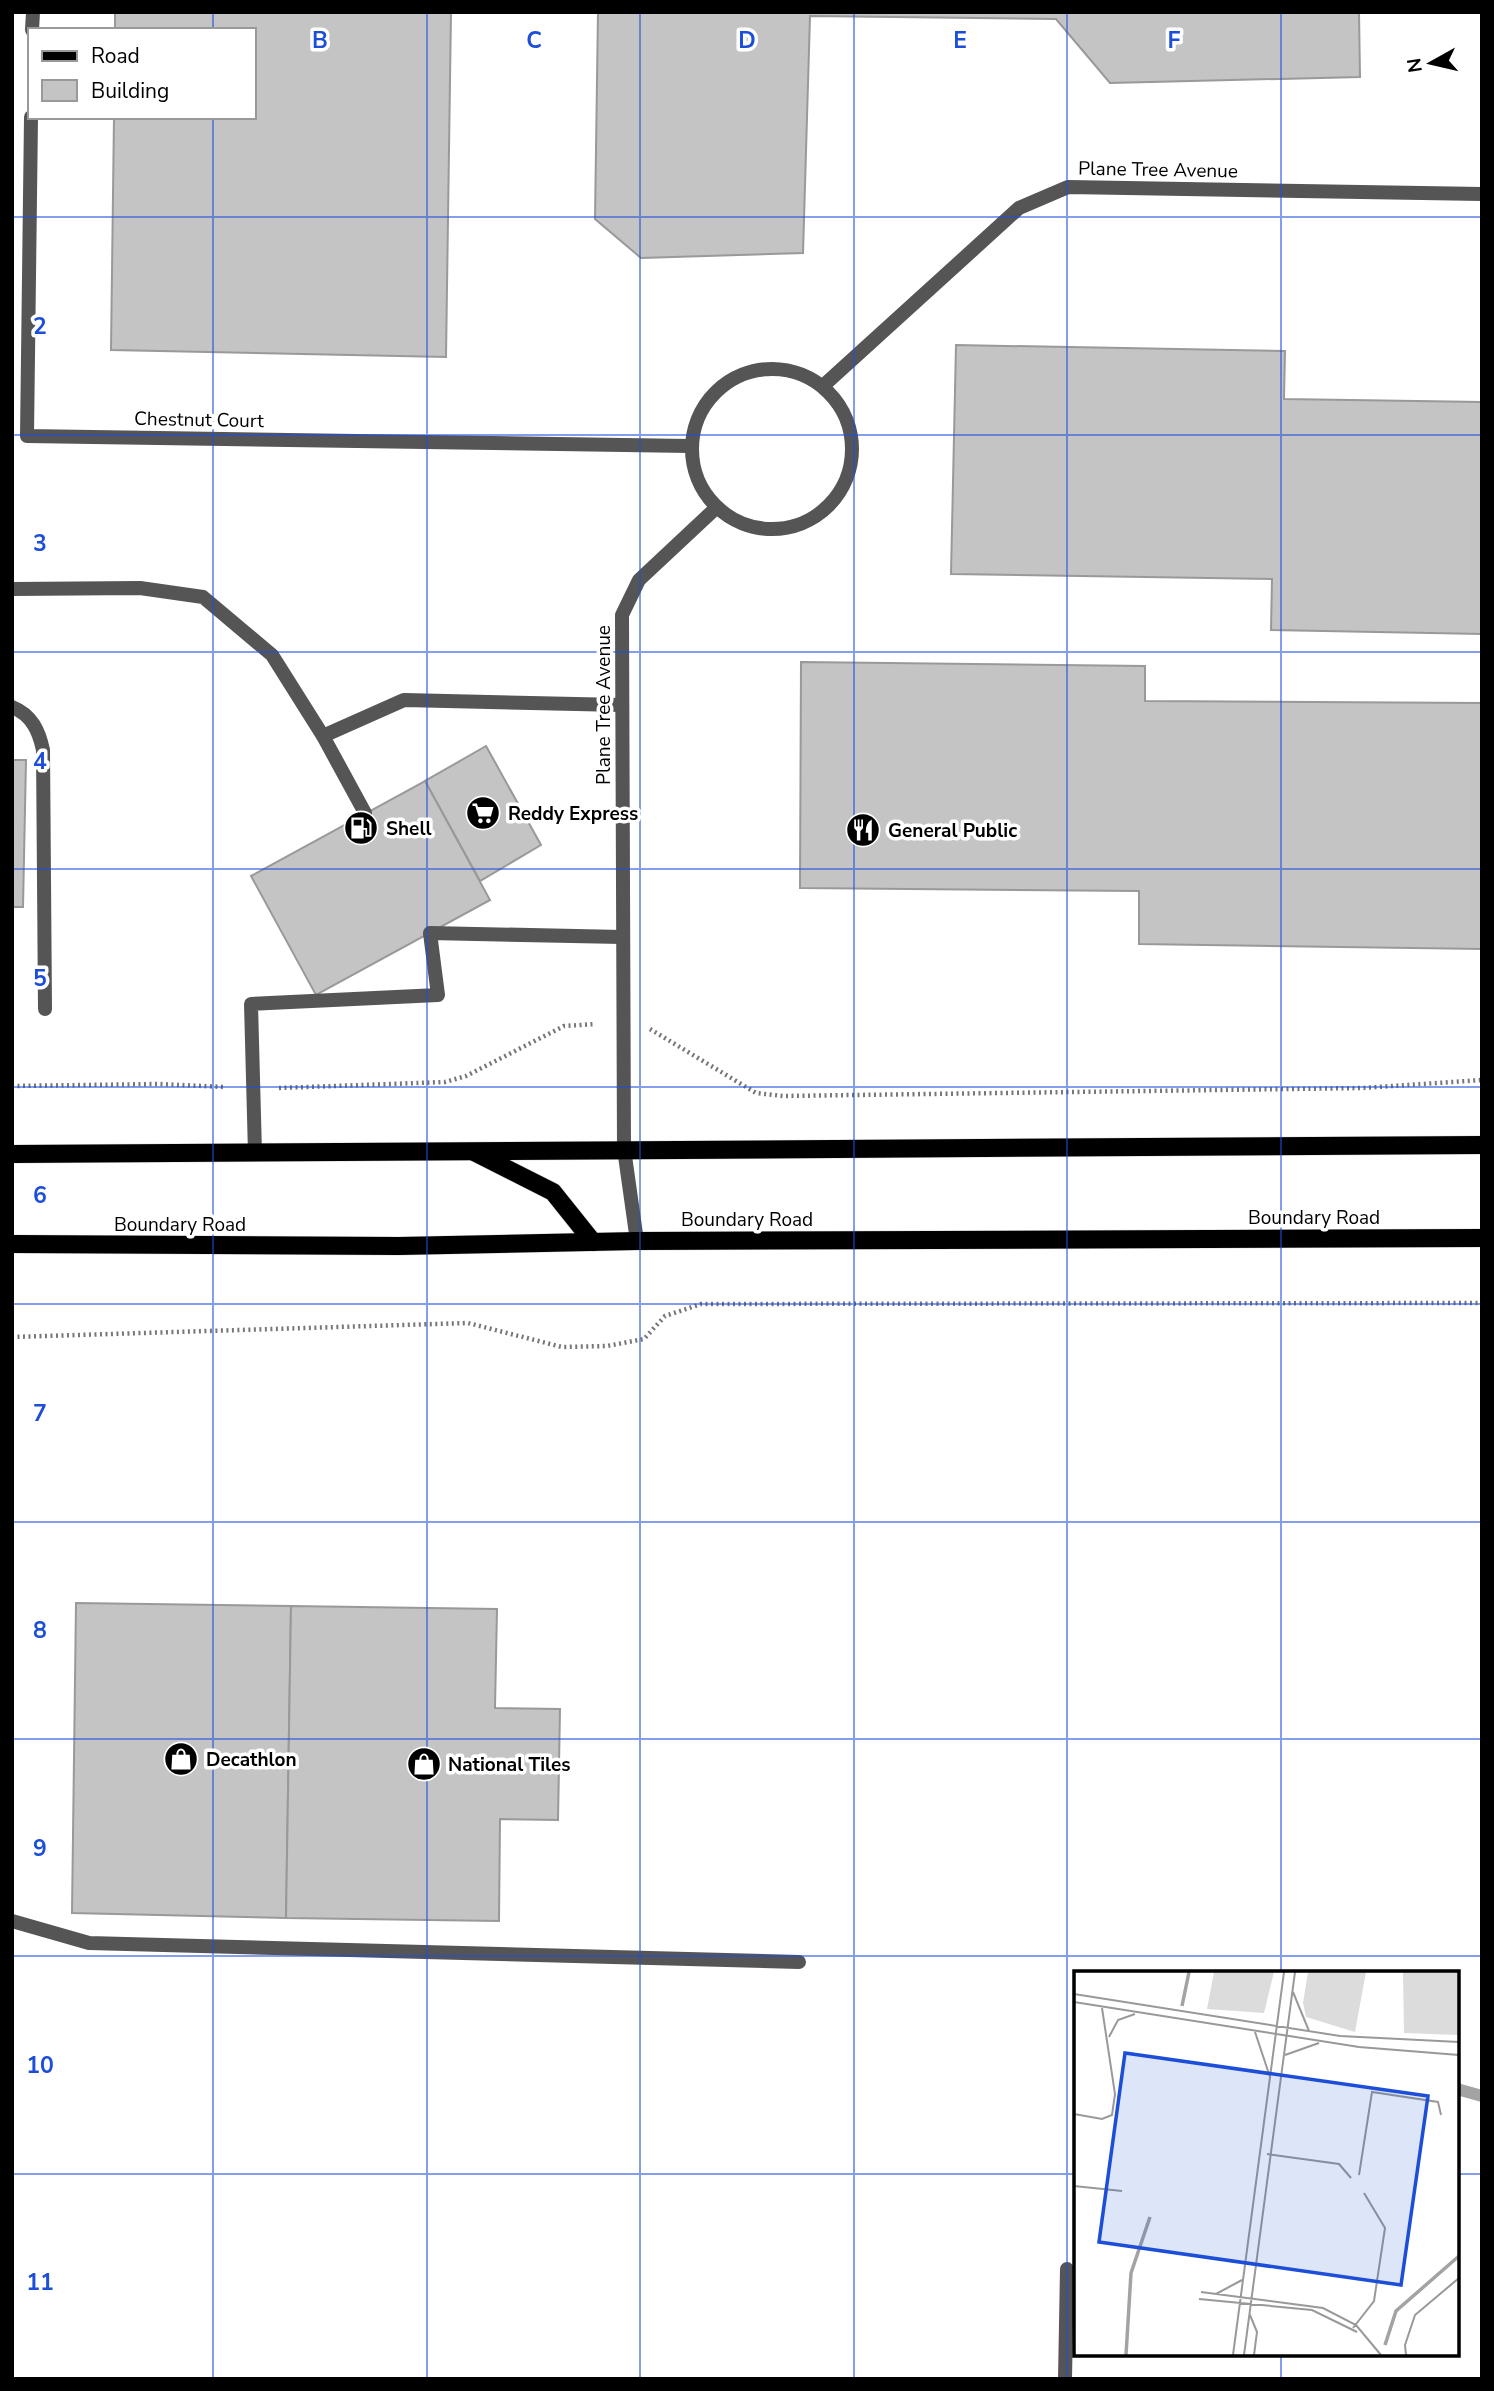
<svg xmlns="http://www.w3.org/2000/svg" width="1494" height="2391" font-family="'Nunito Sans',sans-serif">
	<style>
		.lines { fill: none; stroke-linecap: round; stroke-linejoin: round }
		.stream { stroke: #a3a3a3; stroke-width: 12 }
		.building { fill: #c4c4c4; stroke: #999; stroke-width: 2 }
		.primary-casing { stroke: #dbdbdb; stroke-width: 19 }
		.path { stroke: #777; stroke-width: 4.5; stroke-dasharray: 2 3.5; stroke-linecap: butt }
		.lane { stroke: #555; stroke-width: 14 }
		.street { stroke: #555; stroke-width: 14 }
		.primary { stroke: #000; stroke-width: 18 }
		.grid { fill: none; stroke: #1d4ed8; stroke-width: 2; stroke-opacity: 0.55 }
		.labels { text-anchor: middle; stroke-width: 7; stroke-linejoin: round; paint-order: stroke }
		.street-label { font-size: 19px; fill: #000; stroke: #fff }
		.poi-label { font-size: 19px; font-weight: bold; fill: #000; stroke: #fff; text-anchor: start }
		.inset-river { fill: none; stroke: #a3a3a3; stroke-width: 3.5 }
		.inset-road { fill: none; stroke: #999; stroke-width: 2 }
		.view { fill: #1d4ed8; fill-opacity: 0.15; stroke: #1d4ed8; stroke-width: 3.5 }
		.inset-edge { fill: none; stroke: #000; stroke-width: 3.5 }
		.grid-label { font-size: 23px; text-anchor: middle; font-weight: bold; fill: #1d4ed8; stroke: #fff; stroke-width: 7; stroke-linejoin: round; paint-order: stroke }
	</style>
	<rect width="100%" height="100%" fill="#fff"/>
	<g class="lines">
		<polyline class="stream" points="1457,2089 1482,2096"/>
	</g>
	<g class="building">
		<polygon points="115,12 451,12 446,357 111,350 114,117 254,117 254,30 115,30"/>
		<polygon points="598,12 1359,12 1360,77 1110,83 1056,19 810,16 803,253 641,258 595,219"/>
		<polygon points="956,345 1285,351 1284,399 1482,402 1482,634 1271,630 1272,579 951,574"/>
		<polygon points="801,662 1145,666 1145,701 1482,703 1482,949 1139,944 1139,891 800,888"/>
		<polygon points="486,746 541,845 480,881 425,781"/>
		<polygon points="12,760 26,760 23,907 12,907"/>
		<polygon points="425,781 490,900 316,995 251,876"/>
		<polygon points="76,1603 291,1606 286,1918 72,1913"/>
		<polygon points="291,1606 497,1609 495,1708 560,1709 558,1820 500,1819 499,1921 286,1918"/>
	</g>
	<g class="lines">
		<g class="primary-casing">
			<g id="primary">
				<polyline points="474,1152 553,1192 593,1242"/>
				<polyline points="12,1154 1482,1145"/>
				<polyline points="12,1244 399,1246 637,1241 1482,1238"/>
			</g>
		</g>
		<g class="path">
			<polyline points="650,1029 756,1093 783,1096 1362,1088 1482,1080"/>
			<polyline points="12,1086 158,1084 225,1087"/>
			<polyline points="279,1088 445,1082 466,1076 564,1026 596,1024"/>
			<polyline points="12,1337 468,1323 562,1347 607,1346 644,1339 665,1316 701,1304 1482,1303"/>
		</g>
		<g class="lane">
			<polyline points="12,589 140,588 203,597 272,655 323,736 365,813"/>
			<path d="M12,707C32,715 39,731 43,750L45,1009"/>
			<polyline points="323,736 404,700 621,705"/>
			<polyline points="255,1153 251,1004 438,995 430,933 622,937"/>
			<polyline points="12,1921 89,1943 799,1962"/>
		</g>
		<g class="street">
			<polyline points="32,30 33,12"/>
			<polyline points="31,117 27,436 690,446"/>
			<circle cx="772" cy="449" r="80"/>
			<polyline points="823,386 1019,208 1068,187 1482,194"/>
			<polyline points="637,1241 624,1149 622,615 639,580 716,508"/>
			<polyline points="1065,2379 1067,2269"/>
		</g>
		<use href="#primary" class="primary"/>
	</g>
	<path class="grid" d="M213,12V30M427,12V2379M640,12V2379M854,12V2379M1067,12V2379M1281,12V1973M213,117V2379M12,217H1482M12,435H1482M12,652H1482M12,869H1482M12,1087H1482M12,1304H1482M12,1522H1482M12,1739H1482M12,1956H1482M12,2174H1076M1457,2174H1482M1281,2354V2379"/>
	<defs>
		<g id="supermarket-disc" transform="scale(1.75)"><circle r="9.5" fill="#000" stroke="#fff"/><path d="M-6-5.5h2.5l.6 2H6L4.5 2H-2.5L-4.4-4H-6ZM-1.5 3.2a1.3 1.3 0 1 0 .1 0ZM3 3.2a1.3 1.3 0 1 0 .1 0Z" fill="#fff"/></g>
		<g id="fuel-disc" transform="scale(1.75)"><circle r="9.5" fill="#000" stroke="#fff"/><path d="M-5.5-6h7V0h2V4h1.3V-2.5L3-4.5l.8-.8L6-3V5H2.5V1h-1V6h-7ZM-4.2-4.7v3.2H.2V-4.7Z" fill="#fff"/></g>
		<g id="restaurant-disc" transform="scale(1.75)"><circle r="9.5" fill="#000" stroke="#fff"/><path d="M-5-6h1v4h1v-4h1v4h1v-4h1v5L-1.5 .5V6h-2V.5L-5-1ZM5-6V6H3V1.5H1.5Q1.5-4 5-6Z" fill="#fff"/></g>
		<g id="shop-disc" transform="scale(1.75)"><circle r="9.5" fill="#000" stroke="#fff"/><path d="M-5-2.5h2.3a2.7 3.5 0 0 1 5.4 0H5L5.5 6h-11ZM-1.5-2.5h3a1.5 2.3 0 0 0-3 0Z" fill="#fff"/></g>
	</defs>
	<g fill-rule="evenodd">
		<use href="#supermarket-disc" x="483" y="813"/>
		<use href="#fuel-disc" x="361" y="828"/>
		<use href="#restaurant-disc" x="863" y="830"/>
		<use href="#shop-disc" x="181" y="1759"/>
		<use href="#shop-disc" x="424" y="1764"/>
	</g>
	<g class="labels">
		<g class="street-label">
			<text transform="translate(1158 169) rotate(1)" y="7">Plane Tree Avenue</text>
			<text transform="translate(199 419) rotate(1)" y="7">Chestnut Court</text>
			<text transform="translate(603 705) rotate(-90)" y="7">Plane Tree Avenue</text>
			<text x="1314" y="1224">Boundary Road</text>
			<text x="747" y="1226">Boundary Road</text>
			<text x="180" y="1231">Boundary Road</text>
		</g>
		<g class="poi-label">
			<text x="508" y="820">Reddy Express</text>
			<text x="386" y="835">Shell</text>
			<text x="888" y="837">General Public</text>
			<text x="206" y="1766">Decathlon</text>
			<text x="448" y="1771">National Tiles</text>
		</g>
	</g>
	<g transform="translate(1074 1971)">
		<rect width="385" height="385" fill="#fff"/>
		<path d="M140,1H200L190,42L133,38ZM234,1H292L281,61L232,46L229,32ZM329,1H385V64L330,62Z" fill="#dcdcdc"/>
		<path class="inset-river" d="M108,35L115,1M311,374L322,340L385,285M52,384L57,302L76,246"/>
		<path class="inset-road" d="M219,21L235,60M0,23L266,65L385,71M0,31L285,76L385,84M181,61L196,106M35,66L44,49L61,43M211,84L245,72M0,143L28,148L38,144L41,123L28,37M193,183L265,193L277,207M285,204L298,121L364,131L367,144M0,215L48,220M127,321L249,337L282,354L307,384M142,323L168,309M125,328L238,339L283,361M176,344L183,361L180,384M279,357L300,330L311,257L290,222M159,384L210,1M170,384L221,1M332,384L331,374L341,344L385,307"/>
		<path class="view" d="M51,82L354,125L327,314L25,271Z"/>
		<rect width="385" height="385" class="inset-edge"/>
	</g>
	<g class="grid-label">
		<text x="320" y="48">B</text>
		<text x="534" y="48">C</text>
		<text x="747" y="48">D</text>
		<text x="960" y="48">E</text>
		<text x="1174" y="48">F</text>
		<text x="40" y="334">2</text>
		<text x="40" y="551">3</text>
		<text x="40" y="769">4</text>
		<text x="40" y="986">5</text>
		<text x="40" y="1203">6</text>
		<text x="40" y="1421">7</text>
		<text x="40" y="1638">8</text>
		<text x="40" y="1856">9</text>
		<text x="40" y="2073">10</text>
		<text x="40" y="2290">11</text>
	</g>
	<rect width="1494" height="2391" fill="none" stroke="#000000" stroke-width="28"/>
	<rect x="28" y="28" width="228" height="91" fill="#ffffff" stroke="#999999" stroke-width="2"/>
	<rect x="42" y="51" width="35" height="10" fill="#000000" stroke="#999999" stroke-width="2"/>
	<text x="91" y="63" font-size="21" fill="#000000">Road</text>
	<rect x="42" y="80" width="35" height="21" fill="#c4c4c4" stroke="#999999" stroke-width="2"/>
	<text x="91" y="98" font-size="21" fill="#000000">Building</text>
	<g transform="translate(1431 63) rotate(262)" stroke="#ffffff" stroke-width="5" paint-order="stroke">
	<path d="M0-5L12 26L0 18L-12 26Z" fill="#000000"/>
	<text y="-10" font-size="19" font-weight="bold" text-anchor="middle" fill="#000000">N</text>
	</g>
</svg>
